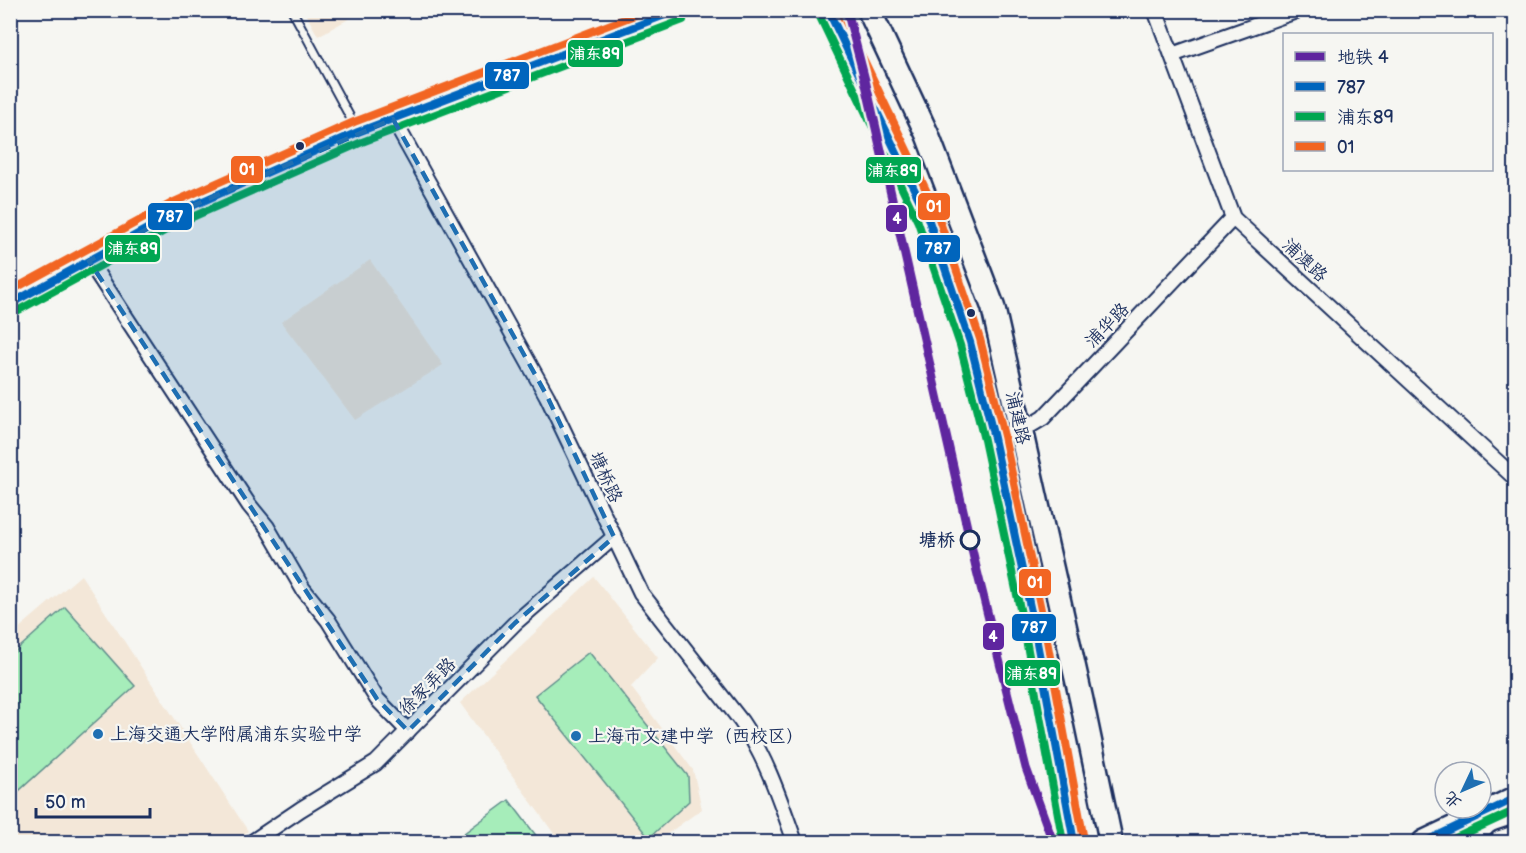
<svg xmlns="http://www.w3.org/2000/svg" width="1526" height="853" font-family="'Balsamiq Sans','LXGW WenKai TC',sans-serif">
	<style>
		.built { fill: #f3e7d8 }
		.green { fill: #a6edba; stroke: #608e8c; stroke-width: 1.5 }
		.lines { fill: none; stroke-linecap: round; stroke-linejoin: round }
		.lane-casing { stroke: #1b2f5e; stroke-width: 11 }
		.street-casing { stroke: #1b2f5e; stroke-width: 18 }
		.secondary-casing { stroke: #1b2f5e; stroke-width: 24 }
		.primary-casing { stroke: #1b2f5e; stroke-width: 27 }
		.lane { stroke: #f6f6f2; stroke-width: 7 }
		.street { stroke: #f6f6f2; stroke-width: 14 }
		.secondary { stroke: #f6f6f2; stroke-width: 20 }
		.primary { stroke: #f6f6f2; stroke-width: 22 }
		.bus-1-casing { stroke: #f6f6f2; stroke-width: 12 }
		.bus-2-casing { stroke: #f6f6f2; stroke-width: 12 }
		.bus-3-casing { stroke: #f6f6f2; stroke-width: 12 }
		.bus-1 { stroke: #0065bd; stroke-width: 8 }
		.bus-2 { stroke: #00a651; stroke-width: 8 }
		.bus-3 { stroke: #f26522; stroke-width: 8 }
		.metro-1-casing { stroke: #f6f6f2; stroke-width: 14 }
		.metro-1 { stroke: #5f259f; stroke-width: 9 }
		.marked { fill: #1f6fb2; fill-opacity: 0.2; stroke: #1f6fb2; stroke-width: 4.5; stroke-dasharray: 12 8; stroke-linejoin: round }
		.bus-dot { fill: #1b2f5e; stroke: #f6f6f2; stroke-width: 2 }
		.stop-dot { fill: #f6f6f2; stroke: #1b2f5e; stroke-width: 3 }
		.poi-dot { fill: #1f6fb2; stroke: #f6f6f2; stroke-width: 2 }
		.labels { text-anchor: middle; stroke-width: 4.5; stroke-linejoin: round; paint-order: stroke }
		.street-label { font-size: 18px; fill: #1b2f5e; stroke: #f6f6f2 }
		.stop-label { font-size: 18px; font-weight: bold; fill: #1b2f5e; stroke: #f6f6f2; text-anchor: end }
		.poi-label { font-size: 18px; fill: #1b2f5e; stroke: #f6f6f2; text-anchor: start }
		.line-badge { stroke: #f6f6f2; stroke-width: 2 }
		.badge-label { font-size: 16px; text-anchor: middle; font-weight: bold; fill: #fff }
	</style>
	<rect width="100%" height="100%" fill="#f6f6f2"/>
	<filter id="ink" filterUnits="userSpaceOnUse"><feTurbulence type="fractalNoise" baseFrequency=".0167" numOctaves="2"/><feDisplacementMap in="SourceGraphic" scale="12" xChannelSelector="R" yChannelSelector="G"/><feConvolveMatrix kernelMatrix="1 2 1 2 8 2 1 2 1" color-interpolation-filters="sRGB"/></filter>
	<g filter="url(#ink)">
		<g class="built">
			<polygon points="304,11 363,11 318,36"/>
			<polygon points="370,260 443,365 355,420 281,322"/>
			<polygon points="81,575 248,831 236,842 11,842 10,636"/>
			<polygon points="594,577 658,658 631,687 693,770 702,809 656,842 560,842 460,703"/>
		</g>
		<g class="green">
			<polygon points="65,607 135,686 11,798 11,655"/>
			<polygon points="589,652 688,776 689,801 649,838 535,695"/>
			<polygon points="509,800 541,842 452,842"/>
		</g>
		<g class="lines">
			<g class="lane-casing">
				<polyline id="lane" points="292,10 357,130"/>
			</g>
			<g class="street-casing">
				<g id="street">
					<polyline points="1155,10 1233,218 1516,479"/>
					<polyline points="1172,55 1299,10"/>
					<path d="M393,119L547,396L641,593L741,721C767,759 780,800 795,842"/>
					<polyline points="89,261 249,505 267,527 303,589 328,620 377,699 408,731"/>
					<polyline points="994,438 1021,431 1043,418 1233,218"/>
					<polyline points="252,842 301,809 376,763 515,623 614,537"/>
				</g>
			</g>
			<g class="secondary-casing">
				<polyline id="secondary" points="10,304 176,213 358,132 679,10"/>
			</g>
			<g class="primary-casing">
				<g id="primary">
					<polyline points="828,10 928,218 970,342 994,438 1033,621 1074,842"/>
					<polyline points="869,10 927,134 993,307 1081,698 1111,842"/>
					<polyline points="1424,842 1516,798"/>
					<polyline points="1501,842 1516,837"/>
				</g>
			</g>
			<use href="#lane" class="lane"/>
			<use href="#street" class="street"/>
			<use href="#secondary" class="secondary"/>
			<use href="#primary" class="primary"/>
			<g class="bus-1-casing">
				<g id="bus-1">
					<polyline points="828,10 928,218 970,342 994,438 1033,621 1074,842"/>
					<polyline points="10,304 176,213 358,132 678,10"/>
					<polyline points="1424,842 1516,798"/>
				</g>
			</g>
			<g class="bus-2-casing">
				<g id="bus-2">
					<polyline points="819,15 918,222 960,345 984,440 1023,623 1063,842"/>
					<polyline points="10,312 17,311 181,222 362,142 683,20"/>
					<polyline points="1447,842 1516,810"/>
				</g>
			</g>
			<g class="bus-3-casing">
				<g id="bus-3">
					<polyline points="840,10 937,213 980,339 1004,436 1043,619 1084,840"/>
					<polyline points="12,290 172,203 354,122 648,10"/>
				</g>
			</g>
			<use href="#bus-1" class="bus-1"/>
			<use href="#bus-2" class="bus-2"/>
			<use href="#bus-3" class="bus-3"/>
			<g class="metro-1-casing">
				<polyline id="metro-1" points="847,10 865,80 976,567 1026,768 1053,842"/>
			</g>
			<use href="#metro-1" class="metro-1"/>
		</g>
	</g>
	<path class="marked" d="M393,119L547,396L614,537L515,623L408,731L377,699L89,261L176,213Z"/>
	<g class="bus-dot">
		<circle cx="300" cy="146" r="5"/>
		<circle cx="971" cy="313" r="5"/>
	</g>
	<circle class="stop-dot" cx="970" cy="540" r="9"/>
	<g class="poi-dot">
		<circle cx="98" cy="734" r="6"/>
		<circle cx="576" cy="736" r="6"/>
	</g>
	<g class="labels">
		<g class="street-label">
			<text transform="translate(1305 260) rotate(43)" y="6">浦澳路</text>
			<text transform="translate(1107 325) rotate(-46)" y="6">浦华路</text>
			<text transform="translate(1018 418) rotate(77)" y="6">浦建路</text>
			<text transform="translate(606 477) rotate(65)" y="6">塘桥路</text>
			<text transform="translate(427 686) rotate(-45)" y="6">徐家弄路</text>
		</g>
		<g class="stop-label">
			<text x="955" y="546">塘桥</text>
		</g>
		<g class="poi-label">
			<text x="110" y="740">上海交通大学附属浦东实验中学</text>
			<text x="588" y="742">上海市文建中学（西校区）</text>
		</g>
	</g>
	<g class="line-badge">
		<rect x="567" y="39" width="57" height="29" rx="6" fill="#00a651"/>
		<rect x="484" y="61" width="46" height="29" rx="6" fill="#0065bd"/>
		<rect x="230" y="155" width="34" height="29" rx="6" fill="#f26522"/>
		<rect x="865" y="156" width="57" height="28" rx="6" fill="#00a651"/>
		<rect x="917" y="192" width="34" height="29" rx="6" fill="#f26522"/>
		<rect x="147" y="202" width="46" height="29" rx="6" fill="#0065bd"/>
		<rect x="885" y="204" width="23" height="29" rx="6" fill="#5f259f"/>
		<rect x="104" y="234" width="57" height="29" rx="6" fill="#00a651"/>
		<rect x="916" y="234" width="45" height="29" rx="6" fill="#0065bd"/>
		<rect x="1018" y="568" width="34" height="29" rx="6" fill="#f26522"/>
		<rect x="1011" y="613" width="46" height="29" rx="6" fill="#0065bd"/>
		<rect x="982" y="622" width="23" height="29" rx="6" fill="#5f259f"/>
		<rect x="1004" y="659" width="57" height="28" rx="6" fill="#00a651"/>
	</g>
	<g class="badge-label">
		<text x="595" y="59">浦东89</text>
		<text x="507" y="81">787</text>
		<text x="247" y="175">01</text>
		<text x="893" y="176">浦东89</text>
		<text x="934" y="212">01</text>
		<text x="170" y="222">787</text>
		<text x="897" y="224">4</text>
		<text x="133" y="254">浦东89</text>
		<text x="938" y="254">787</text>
		<text x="1035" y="588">01</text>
		<text x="1034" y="633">787</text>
		<text x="993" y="642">4</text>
		<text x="1032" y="679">浦东89</text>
	</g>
	<rect width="1526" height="853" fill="none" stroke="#f6f6f2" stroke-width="36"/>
	<rect x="18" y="18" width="1490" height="817" fill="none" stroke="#1b2f5e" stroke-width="2" filter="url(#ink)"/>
	<rect x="1283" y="33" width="210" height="138" fill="#f6f6f2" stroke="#9ea6b7" stroke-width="1.5"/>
	<rect x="1295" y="52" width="30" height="9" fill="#5f259f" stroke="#9ea6b7" stroke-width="1.5"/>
	<text x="1337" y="63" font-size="18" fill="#1b2f5e">地铁 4</text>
	<rect x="1295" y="82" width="30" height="9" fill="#0065bd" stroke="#9ea6b7" stroke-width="1.5"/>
	<text x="1337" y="93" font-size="18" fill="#1b2f5e">787</text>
	<rect x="1295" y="112" width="30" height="9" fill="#00a651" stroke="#9ea6b7" stroke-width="1.5"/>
	<text x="1337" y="123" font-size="18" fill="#1b2f5e">浦东89</text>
	<rect x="1295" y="142" width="30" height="9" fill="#f26522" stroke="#9ea6b7" stroke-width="1.5"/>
	<text x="1337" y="153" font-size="18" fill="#1b2f5e">01</text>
	<g transform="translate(1463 790) rotate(226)"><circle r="28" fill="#f6f6f2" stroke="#9ea6b7" stroke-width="1.5"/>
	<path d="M0-4.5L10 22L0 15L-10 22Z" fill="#1f6fb2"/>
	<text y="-9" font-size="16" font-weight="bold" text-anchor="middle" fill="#1b2f5e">北</text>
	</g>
	<path d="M36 808v9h114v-9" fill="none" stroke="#1b2f5e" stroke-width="3"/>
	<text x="45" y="808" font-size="18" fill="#1b2f5e" stroke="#f6f6f2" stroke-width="4.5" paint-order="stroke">50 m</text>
</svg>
